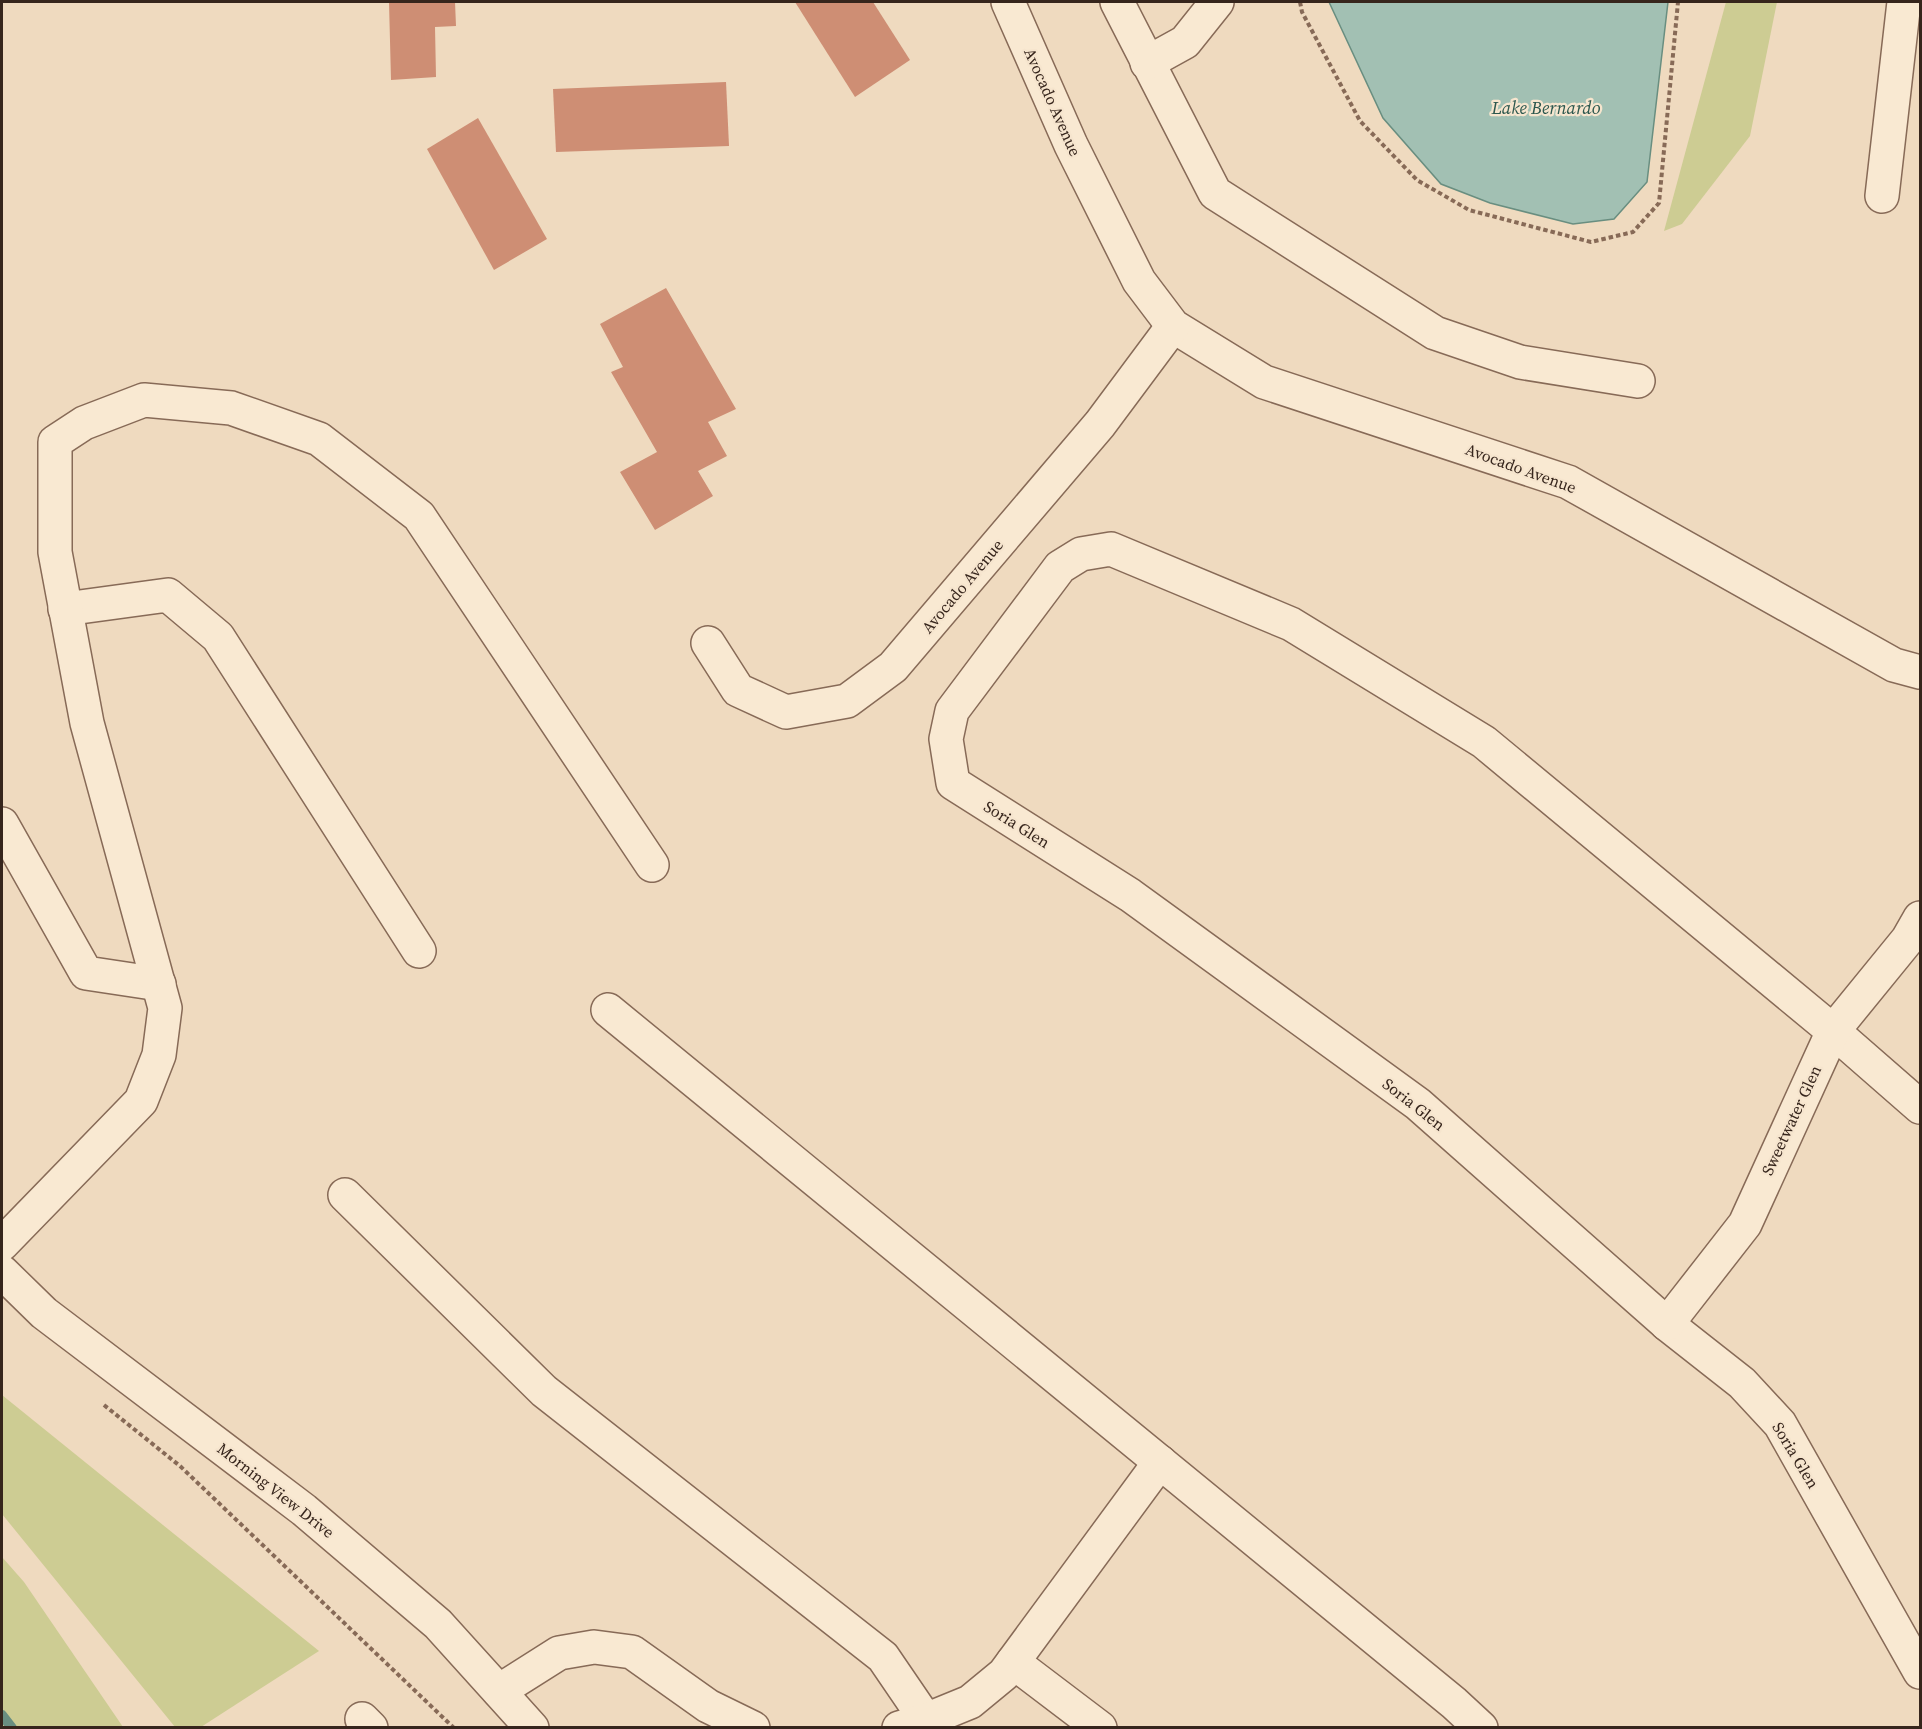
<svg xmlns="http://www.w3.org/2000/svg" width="1922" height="1729" font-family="'Source Serif 4',serif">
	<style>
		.green { fill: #cdcc93 }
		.water { fill: #a2c0b3; stroke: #698e80; stroke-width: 1.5 }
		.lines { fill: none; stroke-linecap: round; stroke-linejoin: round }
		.stream { stroke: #698e80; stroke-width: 10 }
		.building { fill: #ce8e74 }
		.minor-casing { stroke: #876a57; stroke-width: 36 }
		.path { stroke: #876a57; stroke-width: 4; stroke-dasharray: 4.5 3; stroke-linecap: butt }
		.minor { stroke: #f9e9d2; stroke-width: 33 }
		.labels { text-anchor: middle; stroke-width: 4.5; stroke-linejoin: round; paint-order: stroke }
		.street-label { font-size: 16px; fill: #36251c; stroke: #f6e5ce }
		.water-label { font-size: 18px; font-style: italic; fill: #2b574e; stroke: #f6e5ce }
	</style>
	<rect width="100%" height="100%" fill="#efdabf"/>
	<g class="green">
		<polygon points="1726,2 1777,2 1750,136 1682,224 1664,231"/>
		<polygon points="2,1395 319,1651 201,1727 175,1727 2,1514"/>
		<polygon points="2,1557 24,1582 123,1727 2,1727"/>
	</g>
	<polygon class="water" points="1329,2 1668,2 1647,182 1614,219 1573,224 1490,203 1441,184 1383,118"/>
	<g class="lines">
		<polyline class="stream" points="2,1715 12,1728"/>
	</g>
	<g class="building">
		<polygon points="389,2 455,2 456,26 435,27 436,77 391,80"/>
		<polygon points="795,2 873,2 910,60 855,97"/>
		<polygon points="726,82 729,146 556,152 553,89"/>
		<polygon points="478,118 547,239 494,270 427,149"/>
		<polygon points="666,288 736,409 708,422 727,456 698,471 713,496 655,530 620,472 657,452 611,372 623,367 600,324"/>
	</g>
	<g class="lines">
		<g class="minor-casing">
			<g id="minor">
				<polyline points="1008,2 1071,145 1139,281 1173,326 1264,382 1568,482 1894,665 1920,672"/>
				<polyline points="1117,2 1215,193 1435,333 1520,362 1638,381"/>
				<polyline points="1147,63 1185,42 1217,2"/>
				<polyline points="1882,196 1904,2"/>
				<polyline points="65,609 168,595 218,637 419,951"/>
				<polyline points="708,643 738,690 786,712 847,701 893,667 1100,424 1173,326"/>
				<polyline points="2,824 86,973 159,984"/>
				<polyline points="608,1010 1454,1703 1481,1728"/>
				<polyline points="1920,1107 1833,1031 1484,742 1291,624 1111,549 1081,554 1060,567 952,711 946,739 953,783 1130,895 1418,1104 1667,1324 1742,1383 1780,1424 1920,1672"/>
				<polyline points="345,1195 544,1391 883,1657 926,1720"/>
				<polyline points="2,1244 141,1101 159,1055 165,1008 87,723 55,552 55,442 84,423 144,400 231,408 319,439 419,516 652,865"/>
				<polyline points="2,1272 44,1313 304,1510 438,1624 532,1728"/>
				<polyline points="1667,1324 1745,1224 1833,1031 1908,939 1920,918"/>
				<polyline points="1013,1662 1100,1728"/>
				<polyline points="499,1691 559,1653 594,1647 632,1652 708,1706 753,1728"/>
				<polyline points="362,1719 371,1728"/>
				<polyline points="899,1728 926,1720 970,1702 1004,1674 1160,1462"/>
			</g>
		</g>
		<g class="path">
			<polyline points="1300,2 1302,12 1360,121 1417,180 1469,210 1591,242 1633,232 1659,203 1678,2"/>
			<polyline points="104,1405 180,1466 454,1728"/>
		</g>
		<use href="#minor" class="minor"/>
	</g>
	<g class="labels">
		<g class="street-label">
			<text transform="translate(1053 102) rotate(66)" y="6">Avocado Avenue</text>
			<text transform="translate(1521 468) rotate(20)" y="6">Avocado Avenue</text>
			<text transform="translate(962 586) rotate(-50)" y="6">Avocado Avenue</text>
			<text transform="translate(1017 824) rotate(32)" y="6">Soria Glen</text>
			<text transform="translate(1414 1104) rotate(38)" y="6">Soria Glen</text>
			<text transform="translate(1791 1120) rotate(-65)" y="6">Sweetwater Glen</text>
			<text transform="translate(1796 1455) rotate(59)" y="6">Soria Glen</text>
			<text transform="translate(276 1490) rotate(38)" y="6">Morning View Drive</text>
		</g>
		<g class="water-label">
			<text x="1546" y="114">Lake Bernardo</text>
		</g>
	</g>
	<rect width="1922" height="1729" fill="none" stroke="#36251c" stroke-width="6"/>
</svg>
